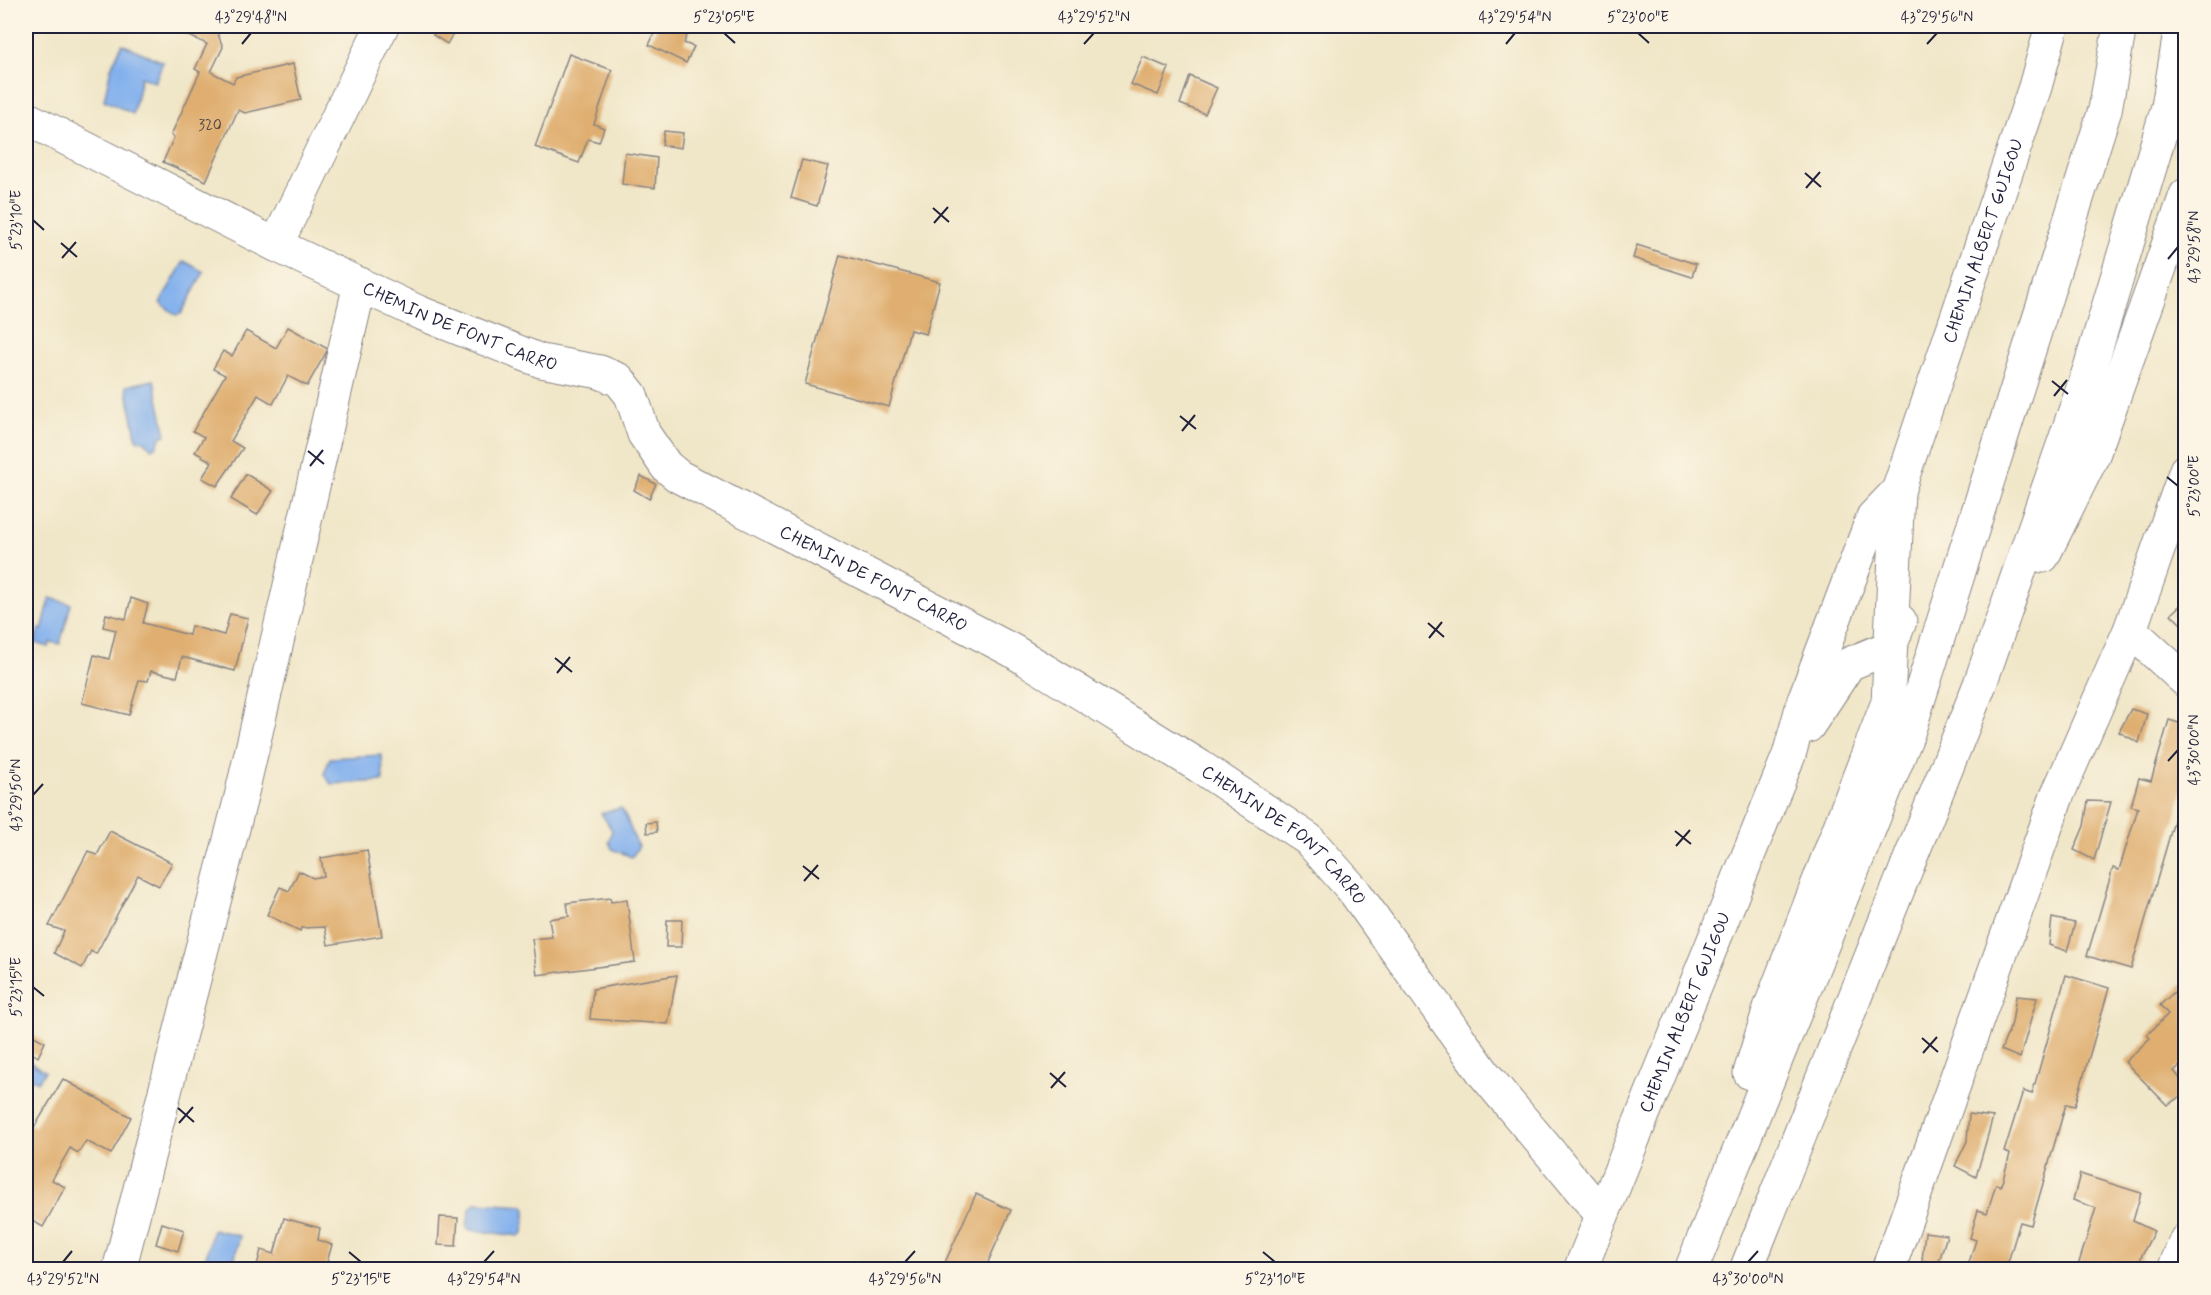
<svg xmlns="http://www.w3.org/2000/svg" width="2211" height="1295" font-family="Mynerve,sans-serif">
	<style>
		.water { fill: #83b1ed; stroke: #526a94; stroke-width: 1.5 }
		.building { fill: #dfae6f }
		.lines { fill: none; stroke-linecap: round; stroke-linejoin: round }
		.minor-casing { stroke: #898482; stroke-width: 35 }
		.tertiary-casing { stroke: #898482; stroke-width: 35 }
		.trunk-casing { stroke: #898482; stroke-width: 35 }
		.minor { stroke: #fff; stroke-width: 33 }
		.tertiary { stroke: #fff; stroke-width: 33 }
		.trunk { stroke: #fff; stroke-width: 33 }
		.ticks { fill: none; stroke: #22223b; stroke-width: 2 }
		.labels { text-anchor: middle; stroke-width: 4.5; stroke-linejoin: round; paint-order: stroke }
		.number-label { font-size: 15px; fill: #514548 }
		.street-label { font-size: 18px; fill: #22223b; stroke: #fcf5e5 }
		.neatline { fill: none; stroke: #22223b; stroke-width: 2 }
		.ticks-label { font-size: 15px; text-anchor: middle; fill: #22223b }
	</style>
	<rect width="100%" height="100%" fill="#fcf5e5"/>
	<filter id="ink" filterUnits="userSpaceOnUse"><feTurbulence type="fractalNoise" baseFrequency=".0167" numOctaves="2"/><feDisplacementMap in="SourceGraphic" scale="12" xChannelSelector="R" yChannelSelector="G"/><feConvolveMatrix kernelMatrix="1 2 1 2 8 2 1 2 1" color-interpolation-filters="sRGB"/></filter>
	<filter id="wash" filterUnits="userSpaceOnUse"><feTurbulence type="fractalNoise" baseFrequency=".008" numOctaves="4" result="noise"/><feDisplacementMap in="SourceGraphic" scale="24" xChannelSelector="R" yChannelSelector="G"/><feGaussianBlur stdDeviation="1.35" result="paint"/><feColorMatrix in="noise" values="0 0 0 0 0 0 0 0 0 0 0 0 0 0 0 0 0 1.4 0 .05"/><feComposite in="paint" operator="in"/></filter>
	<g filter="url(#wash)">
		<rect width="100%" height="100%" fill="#f0e6c8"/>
		<g class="water">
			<polygon points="122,44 163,62 155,82 141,77 133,114 104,100 111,68"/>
			<polygon points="184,261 204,272 181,314 176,315 160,303"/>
			<polygon points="154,380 166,435 161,437 156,447 151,448 143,440 137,441 126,386"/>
			<polygon points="50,598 71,604 60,644 50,642 49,647 35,643 39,629 42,630"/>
			<polygon points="382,755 383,781 331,784 324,774 330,758"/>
			<path d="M621,808C630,820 630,835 639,846L632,857L612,849L609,842L612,830L601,813Z"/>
			<polygon points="26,1060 45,1071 38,1082 30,1077 26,1084"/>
			<polygon points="476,1203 524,1206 526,1209 523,1233 519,1236 470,1230 467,1227 470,1208"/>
			<polygon points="213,1229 240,1236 232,1269 203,1269"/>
		</g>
		<g id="blocks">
			<g class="building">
				<polygon points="180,26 206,26 216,30 223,47 211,72 233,83 236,77 293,64 301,100 245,113 238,110 206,181 163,162 174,137 171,135 200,72 195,69 207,44 178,31"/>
				<polygon points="439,26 456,28 447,44 433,35"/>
				<polygon points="658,26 691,26 684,43 694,47 686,63 649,45"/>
				<polygon points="569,54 612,70 594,124 604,128 599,142 588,139 579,163 535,147"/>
				<polygon points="1143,57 1169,68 1158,95 1131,84"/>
				<polygon points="1190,76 1217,88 1205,114 1180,104"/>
				<polygon points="664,131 683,133 681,148 662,145"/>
				<polygon points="625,153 657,158 655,188 622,184"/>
				<polygon points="802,160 828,166 817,206 791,198"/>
				<polygon points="1637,245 1696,264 1692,277 1633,258"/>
				<polygon points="840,255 940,282 926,334 910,330 889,407 805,384"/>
				<polygon points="288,327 328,349 307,386 288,376 273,404 258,395 231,441 243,448 217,486 202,478 212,462 195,452 204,437 193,431 225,375 213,369 223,351 232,356 246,331 276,348"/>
				<polygon points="246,474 273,491 257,515 231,499"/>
				<polygon points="641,476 656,484 649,499 634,490"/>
				<polygon points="131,598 148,604 143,623 189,635 191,626 224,635 230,614 248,618 235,671 182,657 177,677 151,671 148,681 139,680 129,715 82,703 94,655 109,659 116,630 103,627 106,614 126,619"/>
				<polygon points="2186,600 2186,629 2171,614"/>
				<polygon points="2131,709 2147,714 2139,743 2119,732"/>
				<polygon points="2169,720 2186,725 2186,791 2183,790 2131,969 2087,956 2113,868 2119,870 2138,808 2131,806 2139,778 2151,781"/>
				<polygon points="2088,801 2111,802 2094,860 2074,850 2084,826"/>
				<polygon points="656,822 657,832 647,833 646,823"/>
				<polygon points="110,831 172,863 159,886 138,875 96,954 91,951 82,968 54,953 64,931 49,926 88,851 97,855"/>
				<polygon points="367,850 382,936 328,945 325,927 301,928 300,931 267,915 280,887 289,891 299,871 313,878 324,876 321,858"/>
				<polygon points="610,898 611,902 627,900 635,962 537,975 532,939 552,937 549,919 569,916 567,903"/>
				<polygon points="2052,918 2075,923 2067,951 2049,945"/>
				<polygon points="667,920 682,920 681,947 666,947"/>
				<polygon points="2186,970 2186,1060 2174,1071 2186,1086 2186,1093 2167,1105 2125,1062 2150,1038 2147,1035 2168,1014 2160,1005 2185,982 2180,975"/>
				<polygon points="677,975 668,1024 590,1019 593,989"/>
				<polygon points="2066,975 2109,988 2075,1106 2066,1104 2031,1225 2020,1222 2006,1269 1967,1269 1976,1240 1970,1238 1978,1210 1987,1213 1996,1184 2001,1186 2010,1154 2004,1152 2023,1091 2032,1094"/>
				<polygon points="2016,996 2037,998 2020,1058 2001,1050 2012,1023"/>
				<polygon points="29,1033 45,1042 38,1057 26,1049"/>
				<polygon points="63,1079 131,1117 111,1154 86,1141 78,1153 70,1148 52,1180 65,1187 43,1227 26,1217 26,1122 34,1128"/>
				<polygon points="1969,1114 1993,1117 1976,1177 1955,1166 1967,1141"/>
				<polygon points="2080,1174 2141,1193 2133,1221 2154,1231 2141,1257 2140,1269 2077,1269 2096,1208 2073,1200"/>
				<polygon points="976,1194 1011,1210 985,1269 942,1269"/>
				<polygon points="440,1217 458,1218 456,1246 438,1245"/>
				<polygon points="284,1218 320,1228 318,1240 332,1245 325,1269 256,1269 261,1250 274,1254"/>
				<polygon points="162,1223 184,1230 178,1251 156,1244"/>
				<polygon points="1925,1232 1947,1235 1938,1265 1922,1260"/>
			</g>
		</g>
	</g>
	<g filter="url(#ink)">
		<use href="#blocks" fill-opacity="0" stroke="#898482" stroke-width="1.5"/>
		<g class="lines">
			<g class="minor-casing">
				<g id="minor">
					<path id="s1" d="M26,118L276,245L418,312L541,361L600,372L619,380L631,395L644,434L666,466L678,476L1013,651L1199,766L1308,839L1354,891L1485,1075L1602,1215"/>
					<polyline points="276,245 382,26"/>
					<polyline points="2130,630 2186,681"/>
					<polyline points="1808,726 1849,664 1890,647 1900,621"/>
					<polyline points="119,1270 240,801 360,284"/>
					<path id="s2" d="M1580,1270L1789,755L1804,700L1873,517L1898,491"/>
					<polyline points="1888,1270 2057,796 2130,630 2186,470"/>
					<polyline points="2174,1270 2186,1240"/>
				</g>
			</g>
			<g class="tertiary-casing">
				<g id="tertiary">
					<path id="s3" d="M1898,491L2035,87L2052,26"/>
				</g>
			</g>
			<g class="trunk-casing">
				<g id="trunk">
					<polyline points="2043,556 2093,455 2186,195"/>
					<polyline points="1750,1073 1770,1008 1888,702 1898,491"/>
					<polyline points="1691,1270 1908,733 2105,110 2120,26"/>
					<polyline points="1746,1270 1980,684 2090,368 2168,107 2181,26"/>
				</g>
			</g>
			<use href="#minor" class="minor"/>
			<use href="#tertiary" class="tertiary"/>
			<use href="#trunk" class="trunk"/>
		</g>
	</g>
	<path class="ticks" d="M724,33L735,43M1638,33L1649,43M242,44L251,33M1084,44L1094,33M1506,44L1515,33M1927,44L1937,33M1805,173L1821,187M1806,188L1820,172M933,208L949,222M33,220L44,230M934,223L948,207M61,243L77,257M62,258L76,242M2168,259L2178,247M2052,381L2068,394M2054,396L2067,380M1180,416L1196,429M1182,431L1195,415M308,451L324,464M310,466L323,450M2167,477L2178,486M1428,623L1444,637M1429,638L1442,622M555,658L572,672M557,673L570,657M2168,761L2178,750M33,795L43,784M1675,831L1691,844M1676,846L1690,830M803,866L819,879M804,881L818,865M33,987L44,996M1922,1038L1938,1052M1923,1053L1937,1037M1050,1073L1066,1087M1051,1088L1065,1072M178,1108L194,1122M179,1123L193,1107M349,1252L361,1262M1263,1252L1275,1262M63,1262L72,1251M484,1262L494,1251M905,1262L915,1251M1748,1262L1758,1251"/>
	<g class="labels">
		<g class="number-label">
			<text x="210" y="130">320</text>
		</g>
		<g class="street-label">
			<text dy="6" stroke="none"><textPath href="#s3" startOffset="264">CHEMIN ALBERT GUIGOU</textPath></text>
			<text dy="6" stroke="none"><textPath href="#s1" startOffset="482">CHEMIN DE FONT CARRO</textPath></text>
			<text dy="6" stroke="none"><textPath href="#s1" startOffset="986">CHEMIN DE FONT CARRO</textPath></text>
			<text dy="6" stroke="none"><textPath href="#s1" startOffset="1472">CHEMIN DE FONT CARRO</textPath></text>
			<text dy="6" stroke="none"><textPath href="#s2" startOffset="278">CHEMIN ALBERT GUIGOU</textPath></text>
		</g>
	</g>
	<rect width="2211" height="1295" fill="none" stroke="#fcf5e5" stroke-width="66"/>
	<rect x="33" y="33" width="2145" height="1229" class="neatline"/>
	<g class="ticks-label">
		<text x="251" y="22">43°29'48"N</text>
		<text x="724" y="22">5°23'05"E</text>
		<text x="1094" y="22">43°29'52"N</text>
		<text x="1515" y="22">43°29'54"N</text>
		<text x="1638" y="22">5°23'00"E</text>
		<text x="1937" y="22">43°29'56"N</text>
		<text transform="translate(16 220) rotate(-90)" y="5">5°23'10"E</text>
		<text transform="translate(2194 247) rotate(-90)" y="5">43°29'58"N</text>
		<text transform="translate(2194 486) rotate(-90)" y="5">5°23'00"E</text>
		<text transform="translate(2194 750) rotate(-90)" y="5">43°30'00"N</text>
		<text transform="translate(16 795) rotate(-90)" y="5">43°29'50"N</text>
		<text transform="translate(16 987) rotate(-90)" y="5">5°23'15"E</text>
		<text x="63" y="1284">43°29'52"N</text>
		<text x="361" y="1284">5°23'15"E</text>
		<text x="484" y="1284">43°29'54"N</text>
		<text x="905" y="1284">43°29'56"N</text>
		<text x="1275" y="1284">5°23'10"E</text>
		<text x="1748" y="1284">43°30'00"N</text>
	</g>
</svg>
